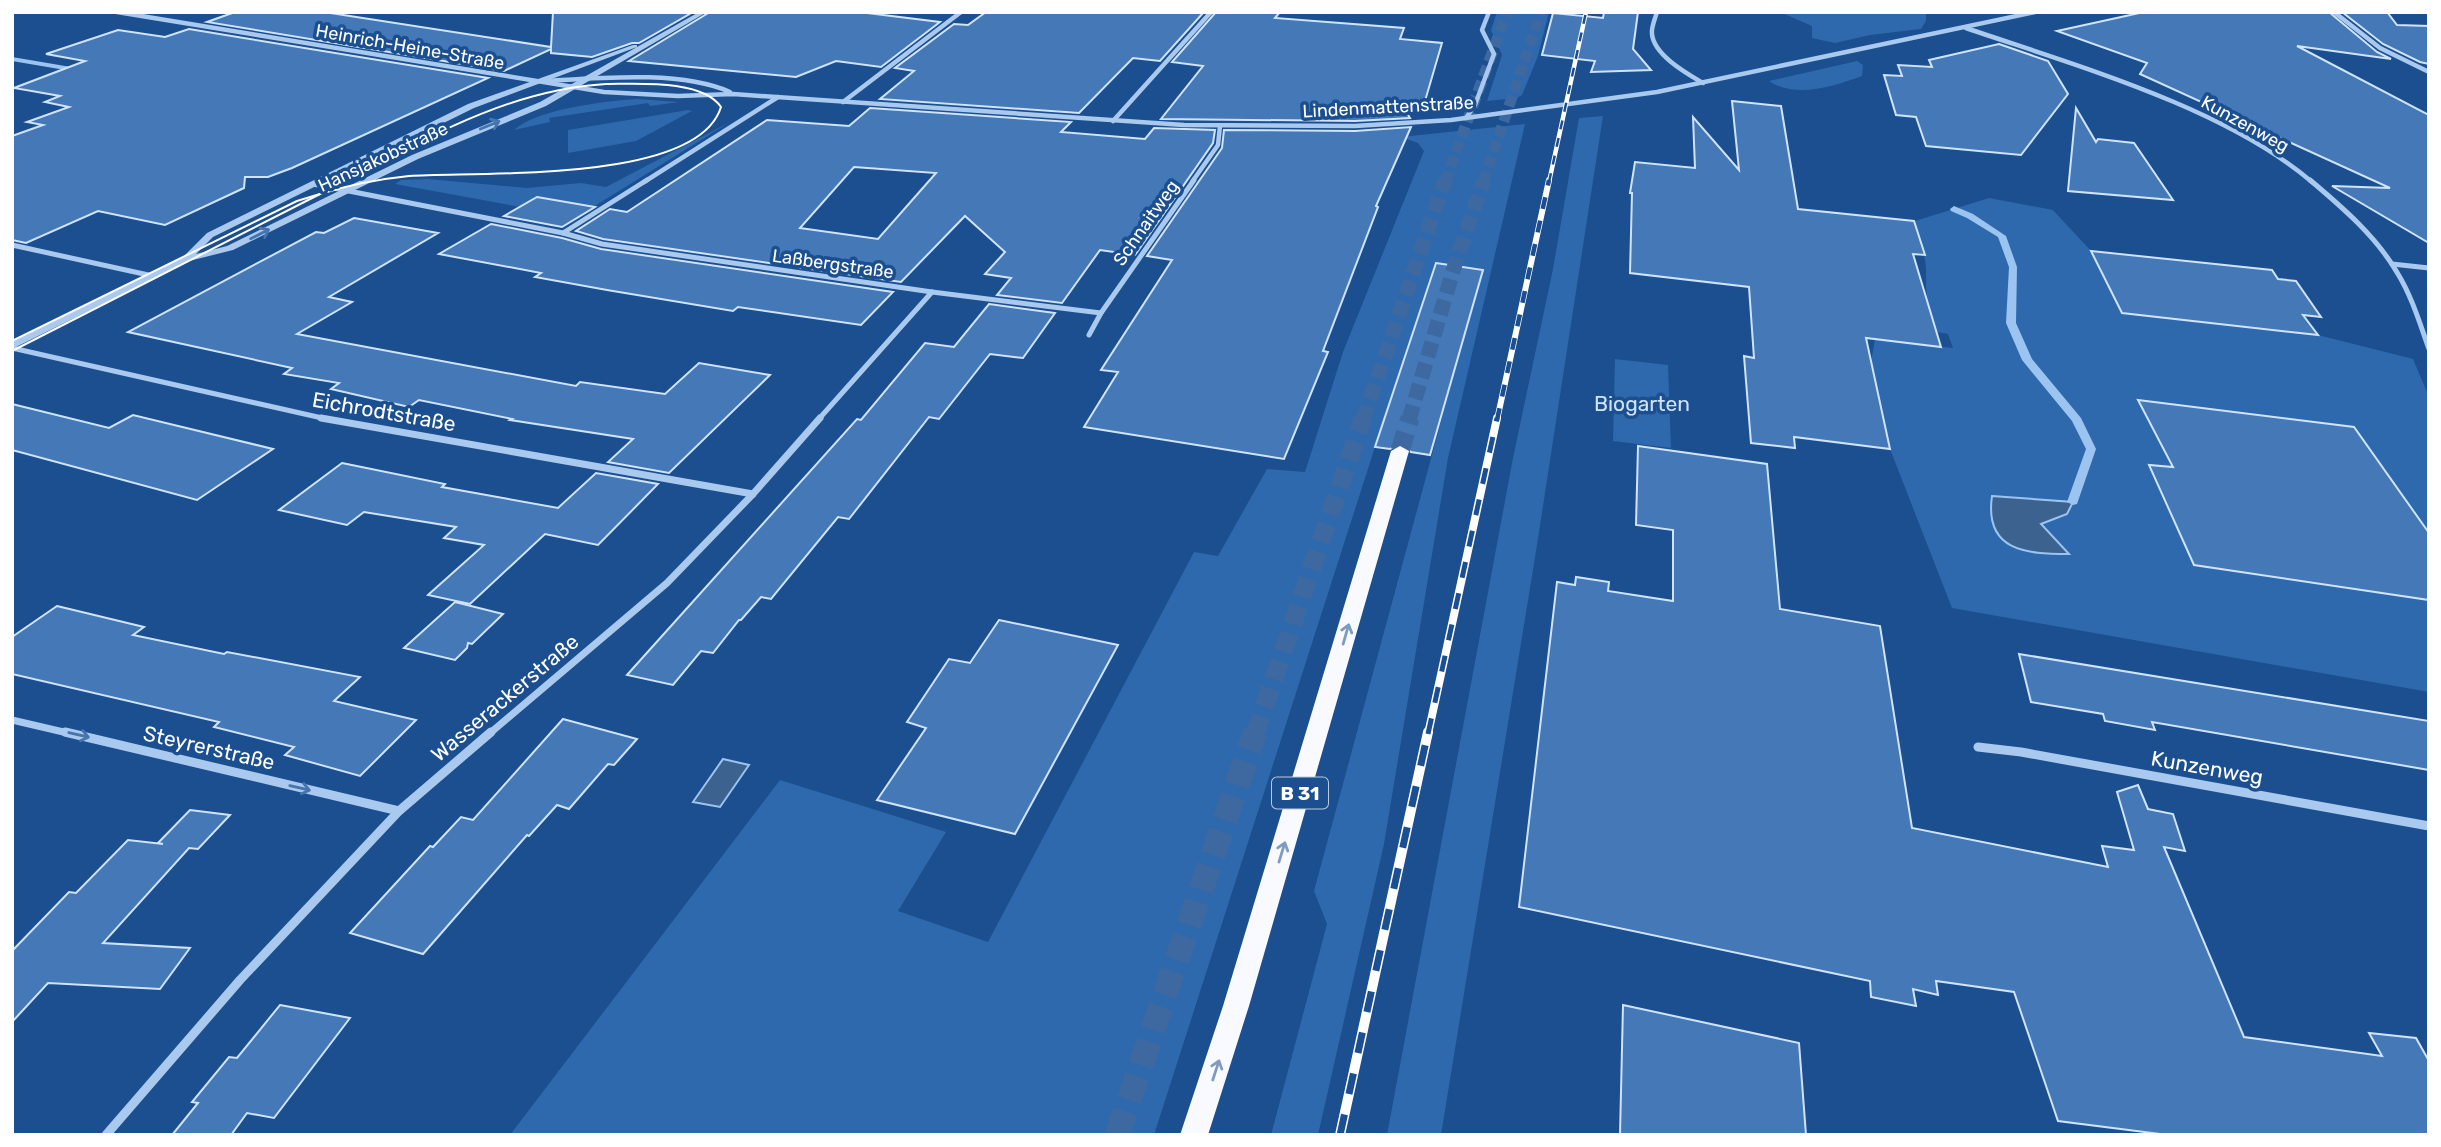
<svg xmlns="http://www.w3.org/2000/svg" width="2441" height="1147" font-family="Rubik,sans-serif">
	<style>
		.green { fill: #2e69ad }
		.water { fill: #3c6290; stroke: #9cc4f0; stroke-width: 2 }
		.lines { fill: none; stroke-linecap: round; stroke-linejoin: round }
		.stream { fill: #9cc4f0; fill-rule: evenodd }
		.building { fill: #4478b7; stroke: #cfe3fa; stroke-width: 2; fill-rule: evenodd }
		.trunk-tunnel-far3 { stroke: #3d69a0; stroke-width: 11; stroke-dasharray: 11 5; stroke-linecap: butt }
		.trunk-tunnel-far2 { stroke: #3d69a0; stroke-width: 15; stroke-dasharray: 15 7; stroke-linecap: butt }
		.trunk-tunnel-far1 { stroke: #3d69a0; stroke-width: 19; stroke-dasharray: 19 10; stroke-linecap: butt }
		.trunk-tunnel { stroke: #3d69a0; stroke-width: 25; stroke-dasharray: 25 12; stroke-linecap: butt }
		.minor-far3 { stroke: #a9c9ee; stroke-width: 4.5 }
		.minor-far2 { stroke: #a9c9ee; stroke-width: 5 }
		.minor-far1 { stroke: #a9c9ee; stroke-width: 7 }
		.minor { stroke: #a9c9ee; stroke-width: 9 }
		.tertiary { fill: #a9c9ee; fill-rule: evenodd }
		.trunk { fill: #f8faff; fill-rule: evenodd }
		.tram { stroke: #fff; stroke-width: 2 }
		.rail-far3-casing { stroke: #fff; stroke-width: 4.5 }
		.rail-far2-casing { stroke: #fff; stroke-width: 6 }
		.rail-far1-casing { stroke: #fff; stroke-width: 8 }
		.rail-casing { stroke: #fff; stroke-width: 10 }
		.rail-far3 { stroke: #1b4f8f; stroke-width: 2.5; stroke-dasharray: 9; stroke-linecap: butt }
		.rail-far2 { stroke: #1b4f8f; stroke-width: 4.5; stroke-dasharray: 12; stroke-linecap: butt }
		.rail-far1 { stroke: #1b4f8f; stroke-width: 5; stroke-dasharray: 16; stroke-linecap: butt }
		.rail { stroke: #1b4f8f; stroke-width: 7; stroke-dasharray: 21; stroke-linecap: butt }
		.oneway { stroke: #4674ac }
		.oneway2 { stroke: #7e9cc1 }
		.labels { text-anchor: middle; stroke-width: 7; stroke-linejoin: round; paint-order: stroke }
		.far-street-label { font-size: 18px; fill: #fff; stroke: #1b4f8f }
		.shield { fill: #1b4f8f; stroke: #bbcadd; stroke-width: 2 }
		.shield-label { font-size: 19px; font-weight: bold; fill: #fff }
		.park-label { font-size: 21px; fill: #cfe3fa; stroke: #1b4f8f }
		.street-label { font-size: 21px; fill: #fff; stroke: #1b4f8f }
	</style>
	<rect width="100%" height="100%" fill="#1b4f8f"/>
	<g class="green">
		<polygon points="1497,12 1549,12 1538,56 1522,95 1517,98 1487,101 1502,55 1491,30"/>
		<polygon points="1780,12 1926,12 1926,21 1921,29 1870,35 1835,43 1812,38 1812,26"/>
		<path d="M1857,61L1863,65L1862,76C1835,86 1795,99 1769,81Z"/>
		<path d="M637,99L679,102L650,106L648,103L549,118L550,122L514,130C537,109 605,101 637,99Z"/>
		<polygon points="688,110 692,111 636,141 568,153 568,130"/>
		<polygon points="1603,116 1537,545 1441,1135 1387,1135 1513,458 1553,269 1579,118"/>
		<polygon points="730,122 577,217 534,222 548,212 395,184 401,180 428,179 527,188 581,183 606,187"/>
		<polygon points="1525,124 1448,458 1384,844 1318,1135 1271,1135 1327,924 1314,891 1482,270 1436,264 1375,447 1154,1135 510,1135 780,780 946,832 898,911 988,942 1194,552 1218,556 1267,469 1305,472 1343,352 1424,151 1418,143 1401,137"/>
		<path d="M1989,198L2053,210L2091,251L2122,313L2318,335L2413,359L2429,397V692L1952,608L1890,449L1871,362L1875,339L1953,348L1948,334L1936,332C1933,323 1930,314 1928,304C1922,273 1935,256 1907,231L1918,232L1915,221Z"/>
		<polygon points="1615,359 1668,365 1671,448 1613,441"/>
	</g>
	<g class="water">
		<path d="M1992,496L2073,502L2067,514L2041,524L2069,554C2026,554 1984,551 1992,496Z"/>
		<polygon points="723,759 749,765 720,807 693,802"/>
	</g>
	<g class="lines">
		<g class="stream">
			<polygon points="12,57 77,68 80,70 77,72 12,61"/>
			<polygon points="1954,206 1973,214 2006,236 2017,267 2016,323 2032,359 2081,418 2096,449 2077,504 2073,505 2067,502 2086,449 2072,421 2022,360 2006,323 2009,267 1998,237 1967,218 1951,211 1950,209"/>
		</g>
	</g>
	<g class="building">
		<polygon points="235,12 324,12 551,47 553,12 693,12 639,43 632,43 592,57 551,53 551,49 504,71 207,22"/>
		<polygon points="710,12 859,12 940,22 881,67 836,61 796,77 629,61"/>
		<polygon points="986,12 1204,12 1160,61 1133,58 1079,113 880,99 914,71 895,68 954,24 968,25"/>
		<polygon points="1216,12 1280,12 1275,18 1404,28 1400,39 1442,43 1425,101 1422,102 1419,108 1407,113 1410,118 1355,121 1161,119 1203,66 1172,62"/>
		<polygon points="1604,12 1638,12 1633,49 1651,70 1591,72 1595,61 1542,55 1553,13 1603,18"/>
		<polygon points="2144,12 2329,12 2377,52 2391,59 2297,46 2429,115 2429,243 2332,186 2390,188 2140,74 2147,63 2057,31"/>
		<polygon points="2342,12 2387,12 2397,25 2429,26 2429,64 2420,62 2383,44"/>
		<polygon points="189,29 488,78 292,168 268,177 245,177 244,188 165,225 98,211 26,243 12,240 12,136 43,125 27,122 69,107 45,102 60,96 14,88 85,61 46,54 118,30 165,37"/>
		<polygon points="1999,44 2048,61 2068,94 2021,155 1926,146 1916,117 1896,115 1884,75 1902,76 1898,65 1932,67 1929,60"/>
		<polygon points="1732,101 1781,106 1798,209 1914,221 1925,255 1913,254 1941,347 1866,338 1890,449 1794,437 1795,448 1751,443 1744,356 1754,358 1749,287 1630,273 1632,193 1630,193 1635,162 1695,168 1693,117 1739,170"/>
		<path d="M870,108L1071,122L1061,132L1145,139L1154,128L1215,130L1213,143L1135,255L1100,250L1062,303L997,295L1011,278L985,274L1005,252L965,216L901,282L603,239L576,231L610,209L627,212L767,120L849,126ZM854,167L936,173L878,239L800,228Z"/>
		<polygon points="2076,108 2096,142 2098,139 2134,143 2173,200 2068,191"/>
		<polygon points="1411,127 1376,206 1378,207 1323,351 1328,352 1284,459 1084,427 1118,372 1101,370 1172,260 1147,256 1222,148 1224,130 1355,131"/>
		<polygon points="537,197 595,207 562,227 504,216"/>
		<polygon points="354,218 438,233 329,297 352,302 297,334 576,386 580,382 665,394 699,363 770,375 669,473 608,462 633,439 510,420 512,419 419,400 409,407 331,389 339,383 284,374 292,368 128,332 316,232 324,233"/>
		<polygon points="491,224 562,238 601,249 893,292 861,325 738,307 733,311 607,290 535,277 541,273 439,254"/>
		<polygon points="2091,251 2272,270 2278,279 2296,281 2321,317 2303,315 2318,335 2122,313"/>
		<polygon points="1436,263 1483,270 1430,455 1411,452 1401,444 1390,449 1375,447"/>
		<polygon points="989,304 1055,313 1023,358 990,354 939,419 929,417 849,519 838,517 771,599 761,597 741,620 739,620 713,653 701,651 673,685 627,675 857,419 861,420 925,343 954,347"/>
		<polygon points="2138,400 2354,427 2429,533 2429,600 2194,565 2149,465 2173,467"/>
		<polygon points="12,404 109,428 133,415 273,449 197,500 12,450"/>
		<polygon points="1638,446 1767,464 1780,609 1880,626 1912,828 2108,867 2102,846 2134,850 2117,792 2138,785 2148,809 2173,814 2185,851 2164,847 2244,1037 2382,1056 2369,1033 2416,1038 2429,1061 2429,1135 2168,1135 2058,1121 2014,992 1936,981 1938,995 1913,989 1916,1006 1871,997 1870,981 1519,907 1557,582 1575,585 1576,577 1609,582 1608,591 1673,601 1673,530 1636,525"/>
		<polygon points="342,463 445,484 442,487 558,508 596,473 658,484 598,545 545,534 470,604 428,595 484,545 444,538 456,527 364,512 347,525 279,510"/>
		<polygon points="455,602 503,614 472,644 468,643 467,648 455,660 404,648"/>
		<polygon points="57,606 144,627 133,635 224,654 227,652 360,677 334,701 416,720 360,776 285,755 294,747 214,727 219,722 12,674 12,637"/>
		<polygon points="999,620 1118,645 1015,834 877,800 926,728 907,722 949,659 970,663"/>
		<polygon points="2019,654 2429,721 2429,770 2152,722 2155,730 2105,721 2103,714 2031,702"/>
		<polygon points="563,719 637,739 614,765 608,764 569,809 557,805 529,836 527,835 423,954 350,933 430,846 433,847 461,817 473,820"/>
		<polygon points="190,810 230,815 198,849 189,848 103,943 190,948 160,989 48,983 12,1022 12,951 69,892 76,893 128,840 163,844 158,843"/>
		<polygon points="280,1005 350,1018 274,1118 247,1113 231,1135 172,1135 198,1103 192,1102 229,1057 237,1058"/>
		<polygon points="1623,1005 1799,1043 1806,1135 1620,1135"/>
	</g>
	<g class="lines">
		<g class="trunk-tunnel-far3">
			<polyline points="1445,182 1507,12"/>
			<polyline points="1483,182 1541,12"/>
		</g>
		<g class="trunk-tunnel-far2">
			<polyline points="1363,420 1445,180"/>
			<polyline points="1409,420 1456,261 1484,180"/>
		</g>
		<g class="trunk-tunnel-far1">
			<polyline points="1400,451 1410,418"/>
			<polyline points="1255,734 1363,418"/>
		</g>
		<polyline class="trunk-tunnel" points="1117,1135 1255,732"/>
		<g class="minor-far3">
			<polyline points="117,12 604,92 678,96 733,94 1184,125 1355,126 1451,120 1657,92 2035,12"/>
			<path d="M1657,12C1655,19 1651,27 1652,34C1654,55 1686,73 1703,83"/>
			<polyline points="2334,12 2380,48 2429,72"/>
			<path d="M1966,28C2074,65 2224,107 2312,182"/>
			<path d="M544,81C598,78 680,70 730,92"/>
			<polyline points="843,102 961,12"/>
			<polyline points="1466,118 1475,105 1494,54 1482,30 1489,12"/>
			<polyline points="1113,121 1211,12"/>
			<polyline points="644,182 778,97"/>
			<polyline points="1192,182 1218,145 1220,126"/>
		</g>
		<g class="minor-far2">
			<path d="M2310,180C2342,207 2377,237 2398,274C2412,297 2420,324 2429,349"/>
			<polyline points="313,184 563,233 602,244 932,292 1101,313"/>
			<polyline points="563,233 647,180"/>
			<polyline points="12,245 153,276"/>
			<polyline points="2392,264 2429,268"/>
			<polyline points="1089,335 1101,313 1194,180"/>
			<polyline points="12,348 331,420"/>
			<polyline points="818,420 932,292"/>
		</g>
		<g class="minor-far1">
			<polyline points="321,418 753,494"/>
			<polyline points="12,720 72,734"/>
			<polyline points="489,734 667,583 753,494 820,418"/>
		</g>
		<g class="minor">
			<polyline points="65,732 399,811"/>
			<polyline points="1978,747 2021,752 2429,826"/>
			<polyline points="106,1135 240,980 399,811 491,732"/>
		</g>
		<path class="tertiary" d="M699,12H707L546,106L418,159L233,250L189,261L12,349V342L183,257L207,233L468,104L633,45H637V47ZM637,47L540,102L412,155L227,246L196,254L213,237L474,108Z"/>
		<polygon class="trunk" points="1400,446 1409,451 1249,1006 1208,1135 1180,1135 1223,1006 1391,451"/>
		<g class="tram">
			<path d="M606,84C637,84 702,79 721,107C697,185 475,171 409,176C379,179 349,185 320,194C412,147 501,90 606,84Z"/>
			<polyline points="12,341 297,201 320,194"/>
			<polyline points="12,351 320,194"/>
		</g>
		<g class="rail-far3-casing">
			<polyline id="rail-far3" points="1549,182 1586,12"/>
		</g>
		<g class="rail-far2-casing">
			<polyline id="rail-far2" points="1497,420 1549,180"/>
		</g>
		<g class="rail-far1-casing">
			<polyline id="rail-far1" points="1428,734 1497,418"/>
		</g>
		<g class="rail-casing">
			<polyline id="rail" points="1340,1135 1428,732"/>
		</g>
		<use href="#rail-far3" class="rail-far3"/>
		<use href="#rail-far2" class="rail-far2"/>
		<use href="#rail-far1" class="rail-far1"/>
		<use href="#rail" class="rail"/>
	</g>
	<defs><path id="oneway-shaft" d="M-6 0H5M1.5-3L5.5 0L1.5 3" fill="none" stroke-width="1.6" stroke-linecap="round" stroke-linejoin="round" transform="scale(1.75)"/></defs>
	<g class="oneway">
		<use href="#oneway-shaft" transform="translate(490 125) rotate(-22)"/>
		<use href="#oneway-shaft" transform="translate(260 234) rotate(-27)"/>
		<use href="#oneway-shaft" transform="translate(79 735) rotate(13)"/>
		<use href="#oneway-shaft" transform="translate(300 788) rotate(13)"/>
	</g>
	<g class="oneway2">
		<use href="#oneway-shaft" transform="translate(1346 634) rotate(-74)"/>
		<use href="#oneway-shaft" transform="translate(1282 852) rotate(-73)"/>
		<use href="#oneway-shaft" transform="translate(1216 1070) rotate(-72)"/>
	</g>
	<g class="labels">
		<g class="far-street-label">
			<text transform="translate(410 47) rotate(10)" y="6">Heinrich-Heine-Straße</text>
			<text transform="translate(1388 107) rotate(-3)" y="6">Lindenmattenstraße</text>
			<text transform="translate(2245 124) rotate(29)" y="6">Kunzenweg</text>
			<text transform="translate(383 157) rotate(-25)" y="6">Hansjakobstraße</text>
			<text transform="translate(1146 223) rotate(-55)" y="6">Schnaitweg</text>
			<text transform="translate(833 264) rotate(8)" y="6">Laßbergstraße</text>
		</g>
		<rect class="shield" x="1272" y="777.5" width="56" height="31" rx="5"/>
		<g class="shield-label">
			<text x="1300" y="800">B 31</text>
		</g>
		<g class="park-label">
			<text x="1642" y="411">Biogarten</text>
		</g>
		<g class="street-label">
			<text transform="translate(384 412) rotate(10)" y="7">Eichrodtstraße</text>
			<text transform="translate(505 698) rotate(-40)" y="7">Wasserackerstraße</text>
			<text transform="translate(209 748) rotate(13)" y="7">Steyrerstraße</text>
			<text transform="translate(2207 768) rotate(10)" y="7">Kunzenweg</text>
		</g>
	</g>
	<rect width="2441" height="1147" fill="none" stroke="#ffffff" stroke-width="28"/>
</svg>
